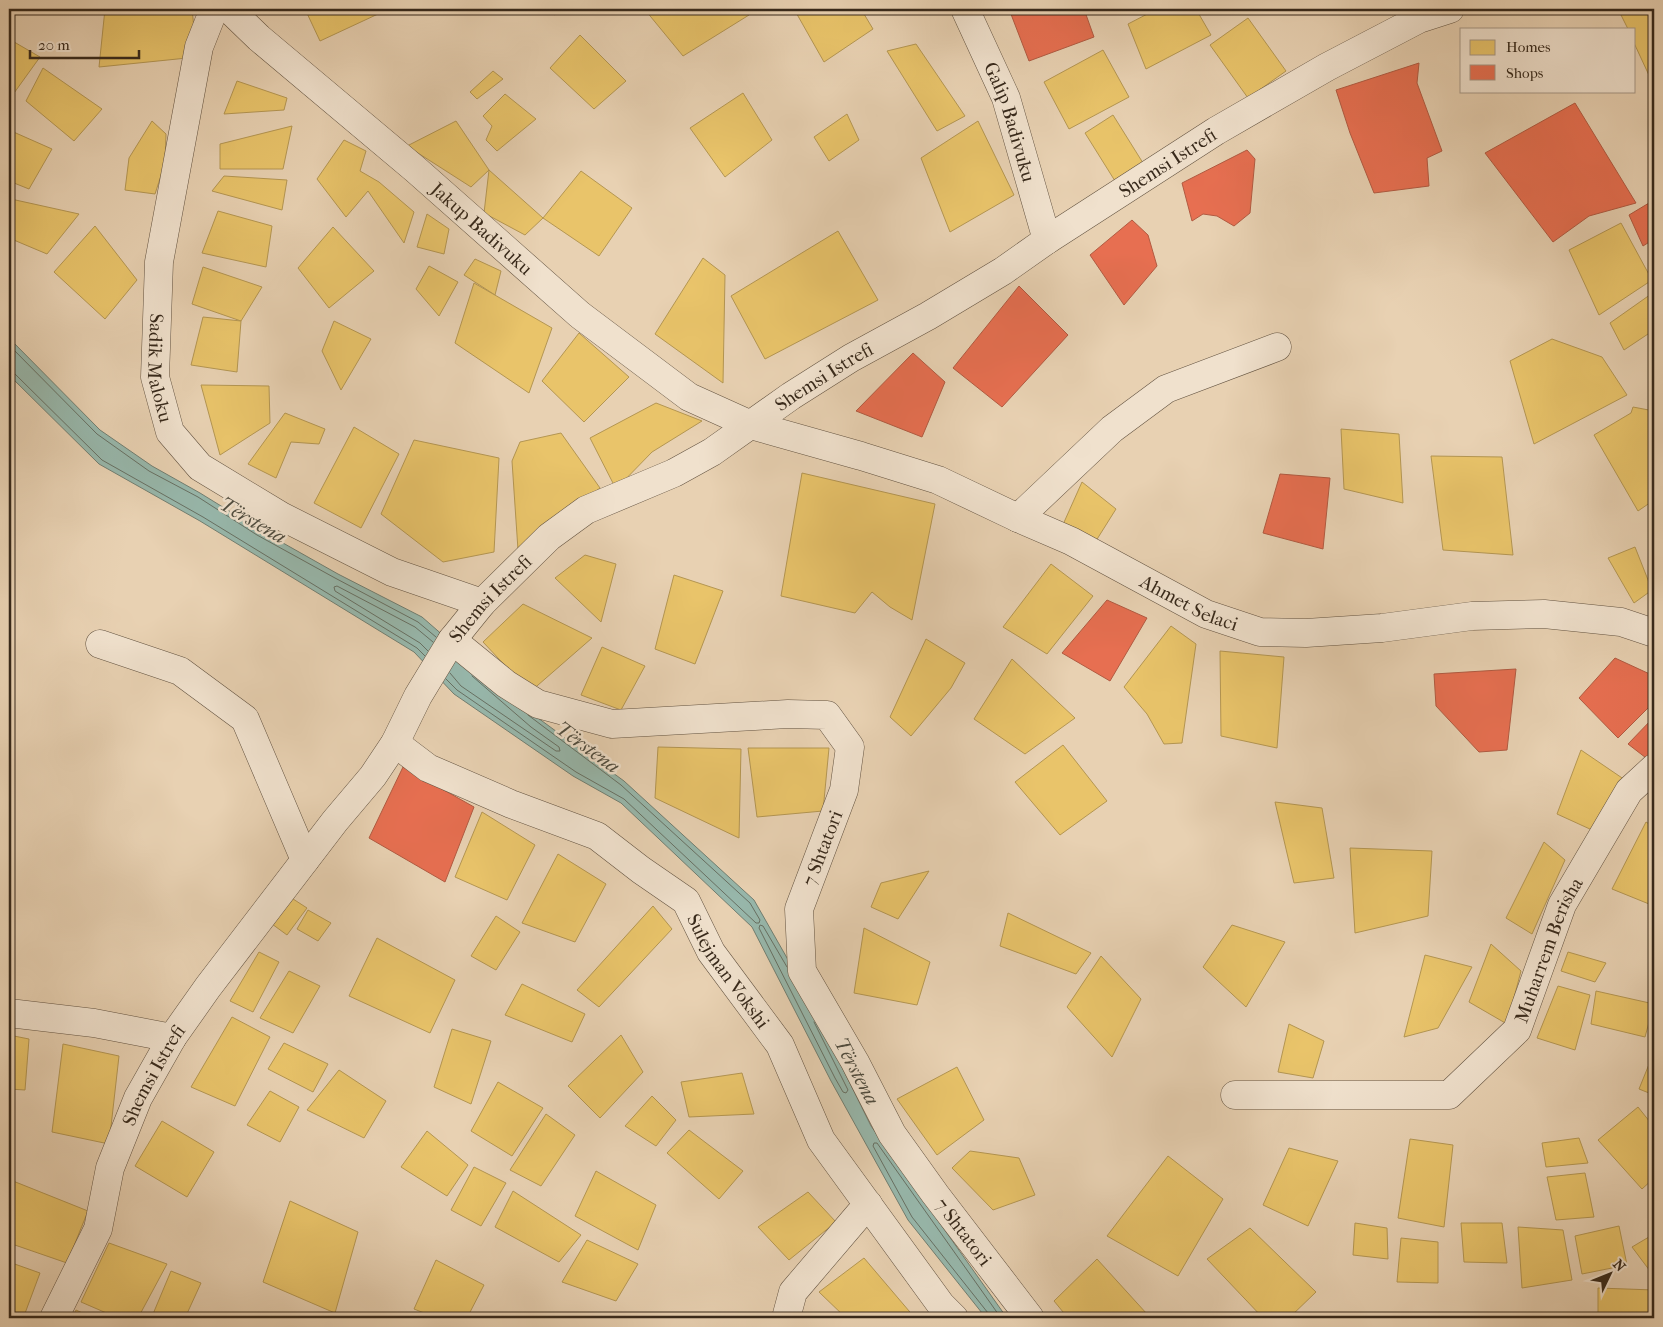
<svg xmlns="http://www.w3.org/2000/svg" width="1663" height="1327" font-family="'IM FELL French Canon',serif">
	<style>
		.water { fill: #97b7ab; stroke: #717e71 }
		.homes { fill: #e9c46a; stroke: #b49652 }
		.shops { fill: #e76f51; stroke: #b25a41 }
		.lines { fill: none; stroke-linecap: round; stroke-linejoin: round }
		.shore { stroke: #677063; stroke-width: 1 }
		.minor-casing { stroke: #635341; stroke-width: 29 }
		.minor { stroke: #f0e1cd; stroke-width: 28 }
		.labels { text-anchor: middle; stroke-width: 5; stroke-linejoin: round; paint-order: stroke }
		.street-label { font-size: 19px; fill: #37291b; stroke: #f0e1cd }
		.water-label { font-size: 20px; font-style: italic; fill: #4f4c3f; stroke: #f0e1cd }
	</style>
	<rect width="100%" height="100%" fill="#e8d1b2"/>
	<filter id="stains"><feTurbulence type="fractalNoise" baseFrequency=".004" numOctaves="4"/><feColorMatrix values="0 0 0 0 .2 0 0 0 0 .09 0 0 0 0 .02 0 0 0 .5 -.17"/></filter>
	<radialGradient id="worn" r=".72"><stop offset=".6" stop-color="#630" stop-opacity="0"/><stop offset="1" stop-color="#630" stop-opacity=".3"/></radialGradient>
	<polygon class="water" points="9,338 100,430 152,466 200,493 260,530 338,574 422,617 538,718 624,781 754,900 795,972 871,1126 1007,1318 986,1318 908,1220 831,1081 752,927 621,803 573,776 454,694 414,652 200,521 99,464 9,375"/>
	<g class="homes">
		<polygon points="105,9 192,9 197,57 99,67"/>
		<polygon points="305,9 376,9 378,14 320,41"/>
		<polygon points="550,9 562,9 554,15"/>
		<polygon points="650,9 745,9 749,15 683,56 646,11"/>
		<polygon points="794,9 861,9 873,29 824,62"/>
		<polygon points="1157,9 1196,9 1211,35 1146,69 1128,24"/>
		<polygon points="1618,9 1654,9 1654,86 1634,43 1634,29 1628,29"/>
		<polygon points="1248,18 1286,71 1248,98 1210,45"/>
		<polygon points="580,35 626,81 594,109 550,68"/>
		<polygon points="9,39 40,57 9,100"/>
		<polygon points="916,44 965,116 937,131 887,51"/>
		<polygon points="1103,50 1129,97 1069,129 1044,82"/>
		<polygon points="43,68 102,109 74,141 26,101"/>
		<polygon points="493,71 503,79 477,99 470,92"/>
		<polygon points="237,81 287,98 284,110 224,114"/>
		<polygon points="743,93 772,140 725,177 690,128"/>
		<polygon points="505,94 536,119 497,151 486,140 492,126 483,116"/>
		<polygon points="847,114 859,140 829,161 814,137"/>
		<polygon points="1113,115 1143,163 1115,181 1085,133"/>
		<polygon points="152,121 166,134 165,163 155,194 125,190 129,158"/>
		<polygon points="456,121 489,170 471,187 407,146"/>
		<polygon points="978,121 1014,195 950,232 921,158"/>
		<polygon points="292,126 283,169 220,169 220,144"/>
		<polygon points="9,130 52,149 29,189 9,181"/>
		<polygon points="344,140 366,151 360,171 379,182 414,212 404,243 368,191 346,217 317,179"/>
		<polygon points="489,170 543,218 525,235 484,213"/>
		<polygon points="581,171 632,208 599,256 543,218"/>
		<polygon points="224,176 287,180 282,210 212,191"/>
		<polygon points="11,199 79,214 47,254 9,238 9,203"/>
		<polygon points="218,211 272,226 266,267 202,253"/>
		<polygon points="427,214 449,229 444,254 417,247"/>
		<polygon points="1621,223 1652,280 1599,315 1569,250"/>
		<polygon points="95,226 137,280 105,319 54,272"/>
		<polygon points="333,227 374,271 329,308 298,268"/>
		<polygon points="838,231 878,300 765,359 731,296"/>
		<polygon points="703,258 725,275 723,383 655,334"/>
		<polygon points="475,259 501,271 495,295 464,275"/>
		<polygon points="429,266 458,282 439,316 416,289"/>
		<polygon points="203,267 262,287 241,321 192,304"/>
		<polygon points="474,283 552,328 529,393 455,343"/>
		<polygon points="1654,292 1654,330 1624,350 1610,323"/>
		<polygon points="203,317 241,321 237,372 191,365"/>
		<polygon points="334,321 371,339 341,390 322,351"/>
		<polygon points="579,333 629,377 584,422 542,381"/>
		<polygon points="1552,339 1602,357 1627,395 1534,444 1510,361"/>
		<polygon points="201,385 269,386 270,423 220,455"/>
		<polygon points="656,403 702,421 652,452 616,489 590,438"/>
		<polygon points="1633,407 1654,411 1654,500 1638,511 1594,435 1631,413"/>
		<polygon points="285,413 325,429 319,444 291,442 276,478 248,464"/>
		<polygon points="354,427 399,454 361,528 314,503"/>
		<polygon points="1341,429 1399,434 1403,503 1344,489"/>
		<polygon points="561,433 600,488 518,550 512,461 520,442"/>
		<polygon points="414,440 499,458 494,552 443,562 381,514"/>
		<polygon points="1431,456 1502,457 1513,555 1443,550"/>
		<polygon points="802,473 935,504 912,620 890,607 872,592 855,613 781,596"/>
		<polygon points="1082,482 1116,509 1094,544 1061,529"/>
		<polygon points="1635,547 1652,590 1634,603 1608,558"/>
		<polygon points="585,555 616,564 601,622 555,578"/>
		<polygon points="1051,564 1093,596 1047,654 1003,627"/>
		<polygon points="674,575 723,591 695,664 655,649"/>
		<polygon points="523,604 592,638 530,692 483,642"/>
		<polygon points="1171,626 1196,644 1182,743 1164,744 1147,714 1124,687"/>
		<polygon points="926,639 965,663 951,688 911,736 890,717"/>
		<polygon points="602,647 645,666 621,710 581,695"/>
		<polygon points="1220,651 1284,657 1277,748 1221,736"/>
		<polygon points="1012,659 1075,718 1025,754 974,719"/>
		<polygon points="1063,745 1107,801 1060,835 1015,782"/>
		<polygon points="658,747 741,749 739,838 655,798"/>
		<polygon points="748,748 829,748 823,811 757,817"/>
		<polygon points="1581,750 1628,782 1603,835 1557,814"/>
		<polygon points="1275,802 1322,808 1334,878 1294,883"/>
		<polygon points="482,812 535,845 507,900 455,877"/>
		<polygon points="1646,822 1654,827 1654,906 1612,889"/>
		<polygon points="1544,842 1565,860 1532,934 1506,918"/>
		<polygon points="1350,848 1432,851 1428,916 1355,933"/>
		<polygon points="558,854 606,884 575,942 522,923"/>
		<polygon points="929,871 898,919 871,907 881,883"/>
		<polygon points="290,897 307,908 287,935 272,924"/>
		<polygon points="653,906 672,929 599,1007 577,990"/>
		<polygon points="308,910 331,923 318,941 297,929"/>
		<polygon points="1008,913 1091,953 1076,974 1000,946"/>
		<polygon points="496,916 520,932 496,970 471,956"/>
		<polygon points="1232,925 1285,942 1246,1007 1203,967"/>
		<polygon points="864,928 930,962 917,1005 854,993"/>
		<polygon points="377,938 455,980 430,1033 349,996"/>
		<polygon points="1491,944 1521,971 1507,1024 1469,1002"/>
		<polygon points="259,952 279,962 253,1012 230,1001"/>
		<polygon points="1568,952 1606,963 1595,982 1561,971"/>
		<polygon points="1425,955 1472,967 1438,1028 1404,1037"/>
		<polygon points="1101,956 1141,999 1112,1057 1067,1007"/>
		<polygon points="289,971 320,986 293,1033 260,1018"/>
		<polygon points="522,984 585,1014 572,1042 505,1015"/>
		<polygon points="1558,986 1590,995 1575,1050 1537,1038"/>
		<polygon points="1596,991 1654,1004 1645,1037 1591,1024"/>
		<polygon points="232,1017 270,1037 235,1106 191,1087"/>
		<polygon points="1289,1024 1324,1041 1313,1078 1278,1072"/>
		<polygon points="452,1029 491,1041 471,1104 434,1087"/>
		<polygon points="9,1035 29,1039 25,1090 9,1089"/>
		<polygon points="621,1035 643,1072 600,1118 568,1086"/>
		<polygon points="284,1043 328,1064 313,1092 268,1069"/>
		<polygon points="63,1044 119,1056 109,1144 52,1132"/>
		<polygon points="1654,1052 1654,1095 1639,1089"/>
		<polygon points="957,1067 984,1120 937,1155 897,1099"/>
		<polygon points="339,1070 386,1101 364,1138 307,1110"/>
		<polygon points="742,1073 754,1114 689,1117 681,1082"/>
		<polygon points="498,1082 543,1108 512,1156 471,1131"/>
		<polygon points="270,1091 299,1107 280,1142 247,1125"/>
		<polygon points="652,1096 676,1120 656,1146 625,1126"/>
		<polygon points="1638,1107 1654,1127 1654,1178 1642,1189 1598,1140"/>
		<polygon points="546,1114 575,1135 541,1186 510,1170"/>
		<polygon points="162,1121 214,1152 187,1197 135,1166"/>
		<polygon points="689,1130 743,1171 719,1199 667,1153"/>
		<polygon points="427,1131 468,1165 447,1196 401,1167"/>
		<polygon points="1579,1138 1588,1163 1546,1167 1542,1143"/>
		<polygon points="1410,1139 1453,1145 1444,1227 1398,1218"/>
		<polygon points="1289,1148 1338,1161 1308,1226 1263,1205"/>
		<polygon points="970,1151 1019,1158 1035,1195 993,1210 952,1168"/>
		<polygon points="1168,1156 1223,1199 1178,1276 1107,1236"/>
		<polygon points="474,1167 506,1183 481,1226 451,1210"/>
		<polygon points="596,1171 656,1205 638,1250 575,1216"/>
		<polygon points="1585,1173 1594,1217 1556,1220 1547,1177"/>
		<polygon points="13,1181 88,1211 67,1263 9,1243 9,1189"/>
		<polygon points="513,1191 581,1235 559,1262 495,1227"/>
		<polygon points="808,1192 836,1222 789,1260 758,1227"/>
		<polygon points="290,1201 358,1232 335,1313 263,1282"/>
		<polygon points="1355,1223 1387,1228 1388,1259 1353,1255"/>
		<polygon points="1461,1223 1502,1223 1507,1263 1464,1262"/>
		<polygon points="1619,1226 1627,1265 1582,1274 1575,1236"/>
		<polygon points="1518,1227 1563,1230 1572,1280 1522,1288"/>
		<polygon points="1250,1228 1316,1292 1289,1318 1263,1318 1207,1259"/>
		<polygon points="1654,1234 1654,1274 1653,1275 1632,1247"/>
		<polygon points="1401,1238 1438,1242 1438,1283 1397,1282"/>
		<polygon points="587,1240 638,1264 616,1301 562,1282"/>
		<polygon points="109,1243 167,1264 138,1318 118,1318 81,1302"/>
		<polygon points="864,1258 915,1318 846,1318 819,1292"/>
		<polygon points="1097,1259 1147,1314 1141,1318 1068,1318 1054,1301"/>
		<polygon points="436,1260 484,1285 467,1318 437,1318 414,1309"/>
		<polygon points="9,1262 40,1273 24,1316 9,1310"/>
		<polygon points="171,1271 201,1283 185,1318 166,1318 153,1314"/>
		<polygon points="1598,1288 1654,1290 1654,1318 1598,1318"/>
		<polygon points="76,1310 93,1318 72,1318"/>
		<polygon points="1504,1313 1529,1318 1504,1318"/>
	</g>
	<g class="shops">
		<polygon points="1009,9 1084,9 1094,37 1029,61"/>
		<polygon points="1419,63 1417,83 1442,151 1427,158 1429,186 1374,193 1350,133 1336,90"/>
		<polygon points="1575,103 1636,203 1589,216 1553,242 1485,153"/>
		<polygon points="1247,150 1255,159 1250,213 1234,226 1217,216 1203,214 1192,221 1182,183"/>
		<polygon points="1649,203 1654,212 1654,239 1643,246 1629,215"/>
		<polygon points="1132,220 1148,235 1157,266 1124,305 1090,255"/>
		<polygon points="1019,286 1068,335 1002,407 953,368"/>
		<polygon points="913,353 945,382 922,437 856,411"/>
		<polygon points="1280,474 1330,478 1323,549 1263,533"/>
		<polygon points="1107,600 1147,618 1110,681 1062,653"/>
		<polygon points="1615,658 1654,676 1654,702 1618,738 1579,698"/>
		<polygon points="1516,669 1507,750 1479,752 1436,706 1434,674"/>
		<polygon points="1654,717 1654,756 1650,761 1628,744"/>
		<polygon points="403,767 474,807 445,882 369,838"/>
	</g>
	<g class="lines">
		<g class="shore">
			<polyline points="9,345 97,434 149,471 198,497 257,535 335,578 418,622 436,637"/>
			<polyline points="9,371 14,373 102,460 203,517 417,648 425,656"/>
			<polyline points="428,651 420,643 335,591 334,587 337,586 415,627 433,642"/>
			<polyline points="450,673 461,686 556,751 560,751 559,747 531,727 472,676"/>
			<polyline points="446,679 457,690 576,772 624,799 756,923 759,923 760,920 750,903 621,785 528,715"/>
			<polyline points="787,967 763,926 760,925 759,928 835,1078 843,1092 846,1093 848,1090 814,1022"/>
			<polyline points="990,1318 988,1313 912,1217 873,1146 874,1143 877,1143 1001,1318"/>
		</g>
		<g class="minor-casing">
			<g id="minor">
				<path id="s1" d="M214,9L199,47L159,262L155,377L170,432L200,467L281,516L392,572L482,603"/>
				<path id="s2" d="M229,9L259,38L415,169L580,315L689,397L751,425L861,456L938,480L1018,518L1071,541L1206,614L1260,632L1306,633L1382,628L1472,616L1544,614L1621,622L1654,633"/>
				<path id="s3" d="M965,9L1006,98L1047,240"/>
				<polyline points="1018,518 1112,429 1166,389 1277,347"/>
				<path id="s4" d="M452,640L506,684L538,704L612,724L788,714L827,715L850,747L844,790L799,909L802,971L855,1062L892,1134L935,1194L1030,1318"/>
				<polyline points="100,644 180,671 245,719 305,860"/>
				<path id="s5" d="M395,743L428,768L511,804L597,836L641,870L686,901L711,952L780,1045L821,1140L941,1305L954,1318"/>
				<polyline points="9,1013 94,1023 172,1038"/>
				<path id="s6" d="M1235,1095H1449L1517,1030L1562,905L1629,791L1654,768"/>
				<path id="s7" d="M54,1318L98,1229L110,1168L138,1098L172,1038L208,987L270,906L335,821L373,776L395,743L418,696L452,640L482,603L549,537L586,510L674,473L712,452L791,396L851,358L928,316L1003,271L1047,240L1216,131L1327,67L1419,19L1450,9"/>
				<polyline points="786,1318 793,1292 868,1204"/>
			</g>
		</g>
		<use href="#minor" class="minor"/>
	</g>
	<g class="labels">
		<g class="street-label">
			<text dy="7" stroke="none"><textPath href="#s3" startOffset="122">Galip Badivuku</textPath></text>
			<text dy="7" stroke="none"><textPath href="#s7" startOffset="1660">Shemsi Istrefi</textPath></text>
			<text dy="7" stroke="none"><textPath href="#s2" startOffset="335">Jakup Badivuku</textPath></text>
			<text dy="7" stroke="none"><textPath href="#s1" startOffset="366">Sadik Maloku</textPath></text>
			<text dy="7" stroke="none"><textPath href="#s7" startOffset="1255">Shemsi Istrefi</textPath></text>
			<text dy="7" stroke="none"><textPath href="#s7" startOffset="850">Shemsi Istrefi</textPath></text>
			<text dy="7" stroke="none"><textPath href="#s2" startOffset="1145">Ahmet Selaci</textPath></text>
			<text transform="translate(822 848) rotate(-69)" y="7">7 Shtatori</text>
			<text dy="7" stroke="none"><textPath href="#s6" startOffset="394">Muharrem Berisha</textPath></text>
			<text dy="7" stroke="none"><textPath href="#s5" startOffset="416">Sulejman Vokshi</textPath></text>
			<text dy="7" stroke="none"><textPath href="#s7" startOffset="264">Shemsi Istrefi</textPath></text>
			<text dy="7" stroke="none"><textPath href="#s4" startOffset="979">7 Shtatori</textPath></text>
		</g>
		<g class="water-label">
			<text transform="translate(253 520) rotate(30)" y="7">Tërstena</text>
			<text transform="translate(588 747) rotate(36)" y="7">Tërstena</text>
			<text transform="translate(857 1071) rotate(62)" y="7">Tërstena</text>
		</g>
	</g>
	<rect width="1663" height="1327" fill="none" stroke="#e8d1b2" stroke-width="30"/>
	<rect x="10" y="10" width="1643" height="1307" fill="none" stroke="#37291b" stroke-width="2.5"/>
	<rect x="15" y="15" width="1633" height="1297" fill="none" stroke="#37291b"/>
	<rect x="1460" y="28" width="175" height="65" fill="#f0e1cd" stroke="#a69786"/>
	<rect x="1470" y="40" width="25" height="15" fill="#e9c46a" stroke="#a69786"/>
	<text x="1506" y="52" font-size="15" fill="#37291b">Homes</text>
	<rect x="1470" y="65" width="25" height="15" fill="#e76f51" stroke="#a69786"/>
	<text x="1506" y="78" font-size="15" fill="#37291b">Shops</text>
	<g transform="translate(1610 1274) rotate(47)" stroke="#f0e1cd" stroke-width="4" paint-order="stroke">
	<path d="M0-4L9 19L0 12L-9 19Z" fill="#37291b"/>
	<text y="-8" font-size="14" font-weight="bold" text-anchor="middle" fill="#37291b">N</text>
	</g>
	<path d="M30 50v8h109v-8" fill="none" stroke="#37291b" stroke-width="2.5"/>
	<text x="38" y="50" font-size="15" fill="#37291b" stroke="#f0e1cd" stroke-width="4" paint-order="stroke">20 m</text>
	<rect width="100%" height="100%" filter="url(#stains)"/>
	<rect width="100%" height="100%" fill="url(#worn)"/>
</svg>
